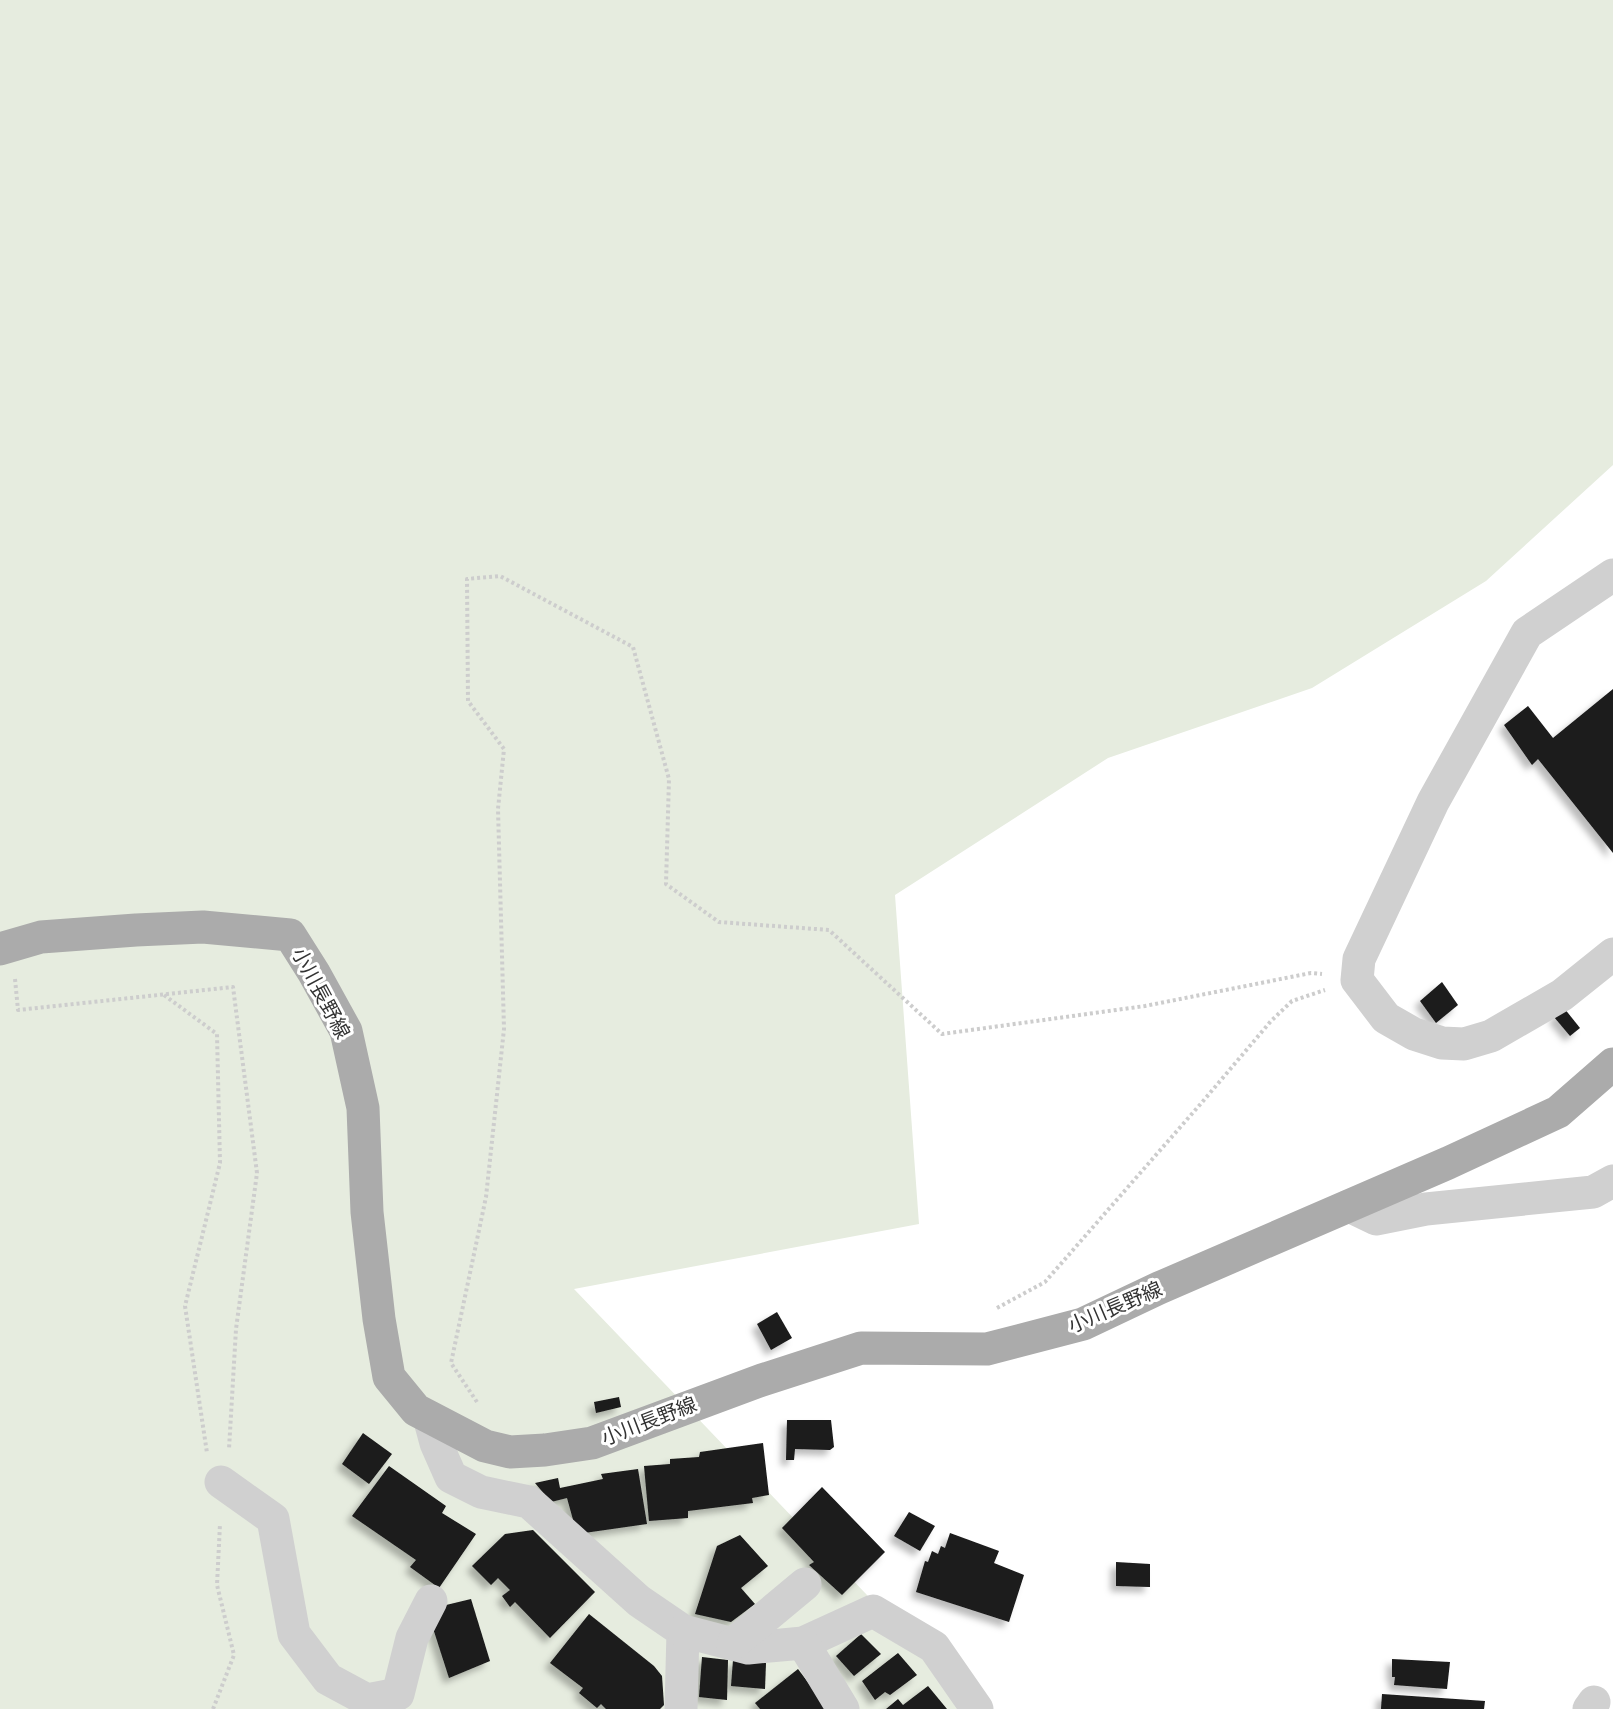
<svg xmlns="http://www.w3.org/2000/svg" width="1613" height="1709" font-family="Inter,'Noto Sans JP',sans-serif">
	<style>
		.green { fill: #e6ecdf }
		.building { fill: #1a1a1a; filter: url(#shadow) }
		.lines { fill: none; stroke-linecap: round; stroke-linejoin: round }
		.path { stroke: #cdcdcd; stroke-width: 4; stroke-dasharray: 3 3; stroke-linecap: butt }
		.minor { stroke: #d0d0d0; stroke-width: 33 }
		.major { stroke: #ababab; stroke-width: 33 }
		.labels { text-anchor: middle; stroke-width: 6; stroke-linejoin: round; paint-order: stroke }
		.street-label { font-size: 20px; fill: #333; stroke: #fff }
	</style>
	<defs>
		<filter id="shadow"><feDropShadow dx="-5.5" dy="5.5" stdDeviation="3" flood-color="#0004"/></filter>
	</defs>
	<rect width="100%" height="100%" fill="#fff"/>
	<polygon class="green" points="0,0 1613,0 1613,465 1486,581 1312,688 1108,758 895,895 919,1224 574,1289 889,1618 968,1709 0,1709"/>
	<g class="building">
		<polygon points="1613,689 1613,853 1538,759 1532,765 1504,725 1528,706 1553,738"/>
		<polygon points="1442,982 1458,1005 1436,1023 1420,1001"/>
		<polygon points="1564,1008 1580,1028 1570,1036 1554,1017"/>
		<polygon points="777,1312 792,1338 771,1350 757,1324"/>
		<polygon points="619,1397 621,1407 596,1413 594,1402"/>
		<polygon points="787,1420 831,1420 834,1447 830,1450 795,1449 794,1460 786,1460"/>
		<polygon points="363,1433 392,1454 369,1484 342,1464"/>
		<polygon points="763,1443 769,1495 752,1498 753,1503 688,1511 688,1518 649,1521 644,1466 670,1464 670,1459 699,1457 700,1452"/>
		<polygon points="389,1466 446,1506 442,1513 476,1534 439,1588 410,1567 416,1560 352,1516"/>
		<polygon points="638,1469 647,1524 577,1534 567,1498 551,1502 535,1483 558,1478 560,1488 603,1479 601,1474"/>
		<polygon points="822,1487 885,1552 842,1595 809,1565 814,1562 782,1528"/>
		<polygon points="909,1512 935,1526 920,1551 894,1536"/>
		<polygon points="533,1530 595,1592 550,1638 515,1602 510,1607 502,1596 510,1590 498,1578 491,1585 472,1566 505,1534"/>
		<polygon points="950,1533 999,1551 994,1563 1024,1575 1009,1622 916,1592 925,1561 928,1562 932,1551 938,1554 941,1546 945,1548"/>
		<polygon points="740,1535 768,1566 741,1588 755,1604 731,1622 695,1614 717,1546"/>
		<polygon points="1116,1562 1150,1564 1150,1587 1116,1586"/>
		<polygon points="471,1599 490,1661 449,1678 431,1622 442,1606"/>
		<polygon points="589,1614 654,1666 662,1676 664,1705 660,1709 606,1709 601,1704 597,1708 579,1693 583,1688 550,1663"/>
		<polygon points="861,1634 881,1654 854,1676 836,1656"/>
		<polygon points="898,1653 917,1675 890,1695 885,1692 875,1700 862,1681"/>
		<polygon points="702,1657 728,1660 727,1700 699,1697"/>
		<polygon points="1392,1659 1450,1662 1447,1689 1394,1685 1395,1677 1392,1677"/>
		<polygon points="733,1660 766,1663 765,1689 731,1686"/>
		<polygon points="798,1669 828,1709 760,1709 755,1703"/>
		<polygon points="928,1686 947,1709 886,1709 898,1699 903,1705"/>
		<polygon points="1382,1694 1485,1701 1484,1709 1381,1709"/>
	</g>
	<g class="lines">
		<g class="path">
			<polyline points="15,979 18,1010 233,987 257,1173 236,1329 229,1449"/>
			<polyline points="164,995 217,1034 220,1163 185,1306 207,1453"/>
			<polyline points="997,1308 1045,1282 1204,1100 1271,1021 1292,1001 1325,990"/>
			<polyline points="477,1402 451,1363 486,1197 504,1029 498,809 504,749 468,701 467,579 500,576 633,647 669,779 666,884 719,922 829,930 942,1034 1145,1006 1311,973 1322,974"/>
			<polyline points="213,1709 234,1655 217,1585 220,1524"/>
		</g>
		<g class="minor">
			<polyline points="1613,575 1527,633 1433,802 1359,959 1357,980 1386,1018 1414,1034 1442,1043 1464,1044 1491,1036 1562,995 1613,954"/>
			<polyline points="1349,1206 1376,1219 1426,1209 1593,1192 1613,1181"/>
			<polyline points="429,1417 436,1443 451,1477 481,1492 529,1502 639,1601 683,1631 681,1709"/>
			<polyline points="221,1482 273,1519 294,1634 328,1679 367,1700 398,1694 412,1638 431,1601"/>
			<polyline points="683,1631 748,1648 803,1643 873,1611 934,1647 977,1709"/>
			<polyline points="803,1643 843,1709"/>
			<polyline points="733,1644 805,1584"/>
			<polyline points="1589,1709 1594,1702"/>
		</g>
		<polyline class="major" points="0,949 41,937 136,930 203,927 290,935 314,973 346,1031 363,1108 367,1212 379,1319 389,1377 416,1410 485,1446 510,1452 545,1450 592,1443 762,1380 861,1348 987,1349 1083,1324 1159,1288 1448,1163 1558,1112 1613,1064"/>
	</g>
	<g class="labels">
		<g class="street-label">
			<text transform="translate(321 993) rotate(62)" y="7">小川長野線</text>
			<text transform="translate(1115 1307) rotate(-23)" y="7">小川長野線</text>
			<text transform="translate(649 1421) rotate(-21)" y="7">小川長野線</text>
		</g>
	</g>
</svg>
